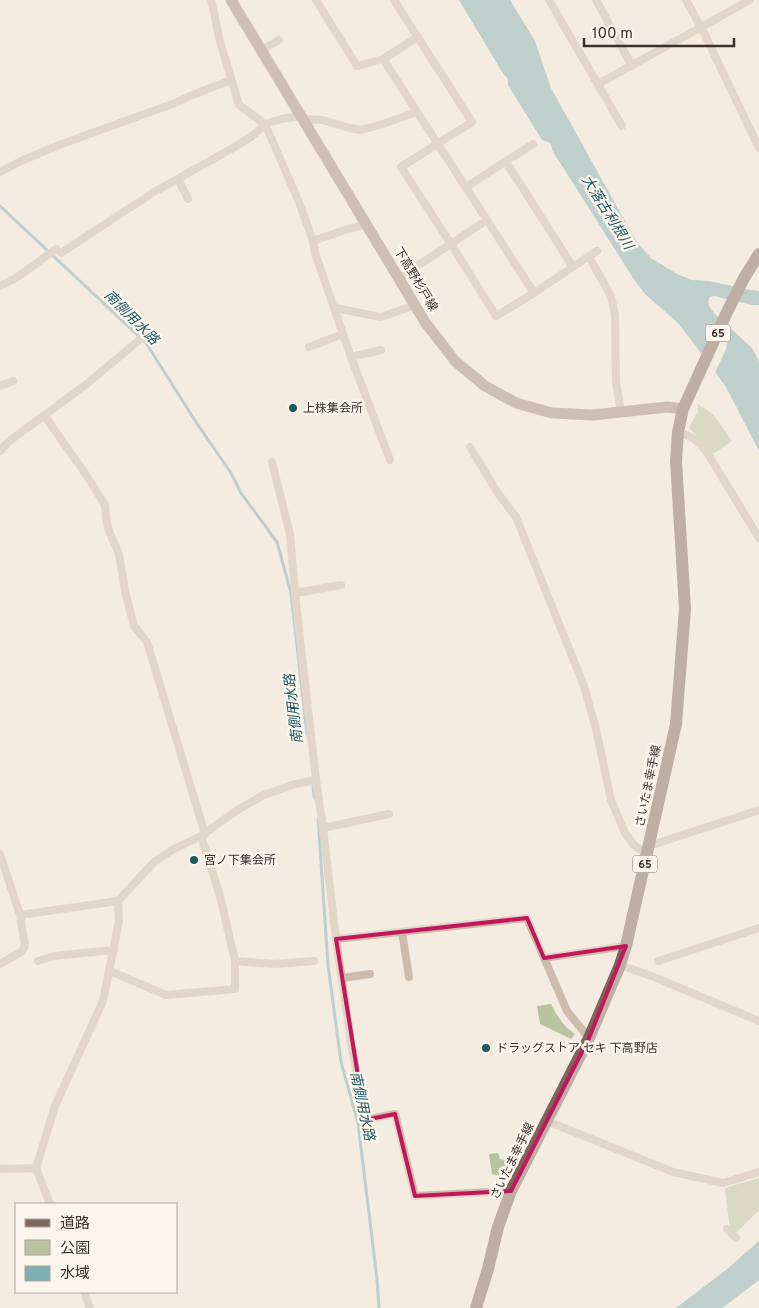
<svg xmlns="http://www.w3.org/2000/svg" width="759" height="1308" font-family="Overpass,'Noto Sans JP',sans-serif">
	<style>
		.green { fill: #b8c4a0 }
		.water { fill: #7fb0b2 }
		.pier { fill: #f4ebe1 }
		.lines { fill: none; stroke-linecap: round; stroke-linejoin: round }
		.stream { stroke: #7fb0b2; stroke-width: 3 }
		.street { stroke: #cdbbac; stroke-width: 8 }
		.secondary { stroke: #a18a7d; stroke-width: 11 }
		.primary { stroke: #7d675c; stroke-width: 12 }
		.marked { fill: none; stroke: #c2185b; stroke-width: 4; stroke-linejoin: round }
		.poi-dot { fill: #1f5a5e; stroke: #fbf5ee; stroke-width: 2 }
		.labels { text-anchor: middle; stroke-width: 5; stroke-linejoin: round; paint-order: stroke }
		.shield { fill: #fbf5ee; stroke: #756b66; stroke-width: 1 }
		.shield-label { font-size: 11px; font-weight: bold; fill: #3b302b }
		.street-label { font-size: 12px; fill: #3b302b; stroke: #fbf5ee }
		.poi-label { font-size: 12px; fill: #3b302b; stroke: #fbf5ee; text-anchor: start }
		.water-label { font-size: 14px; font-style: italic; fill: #1f5a5e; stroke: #fbf5ee }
	</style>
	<rect width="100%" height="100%" fill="#f4ebe1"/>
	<g class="green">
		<polygon points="698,404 713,414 732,441 713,454 689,428 698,411"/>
		<path d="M551,1004C557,1016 564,1027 575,1034L571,1039L540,1024L537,1006Z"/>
		<polygon points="498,1153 500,1159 513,1162 505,1177 492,1174 489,1154"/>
		<polygon points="759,1178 759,1210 735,1234 730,1230 725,1189 728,1187"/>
	</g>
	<g class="water">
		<path d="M459,0H510L535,41L551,88L636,241L651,258L677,274L692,280L709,281L751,290L759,291V305H752L714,296L710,297L708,301L709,306L715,314L752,348L759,361V451L726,387L698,349L678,323L645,294L633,278L552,150C552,143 549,142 542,140L508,85C508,80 508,77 504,75Z"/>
		<polygon points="759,1241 759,1280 722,1308 676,1308 726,1270"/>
	</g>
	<polygon class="pier" points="720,315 733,327 729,334 726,349 714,375 701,357"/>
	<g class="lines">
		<g class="stream">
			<polyline points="0,206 146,343 196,422 231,473 241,493 277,542 291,593 307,734"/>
			<polyline points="313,785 314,796 317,800"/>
			<polyline points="318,818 328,965 341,1062 358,1123 377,1279 379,1308"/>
		</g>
		<g class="street">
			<polyline points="211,0 214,12 219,38 239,105 265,124 299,202 313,241 315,253 351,357 390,460"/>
			<polyline points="316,0 357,66 383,59 418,37"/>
			<polyline points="394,0 472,122 401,167 451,244 496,316 534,293 597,251"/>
			<polyline points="549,0 622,126"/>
			<polyline points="596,0 632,66"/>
			<polyline points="686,0 704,33 759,148"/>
			<polyline points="262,50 279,40"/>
			<polyline points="383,59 534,293"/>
			<polyline points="598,84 750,0"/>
			<polyline points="304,119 323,120 349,128 361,130 380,125 417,112"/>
			<polyline points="506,162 573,267"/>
			<polyline points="0,172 21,161 59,145 175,103 190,96 231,80"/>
			<polyline points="178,179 188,199"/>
			<polyline points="466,187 533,144"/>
			<polyline points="313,241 345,230 366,224"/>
			<polyline points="61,253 154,192 233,148 251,137 265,124 281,119 302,116"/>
			<polyline points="589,257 611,296 615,315 616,382 621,411"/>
			<polyline points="399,278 487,220"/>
			<polyline points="0,286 16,278 56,249"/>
			<polyline points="335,308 381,317 416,305"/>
			<polyline points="309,347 343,334"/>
			<polyline points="351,357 381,350"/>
			<polyline points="0,386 13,381"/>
			<polyline points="44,415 87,476 105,505 106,519 109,531 119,554 125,591 134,626 147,642 205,834"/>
			<path d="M678,432C692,436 696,440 706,451L759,538"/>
			<polyline points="470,447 497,492 516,517 584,686 596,729 611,800 625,833 634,845 647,854"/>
			<polyline points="0,451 8,442 88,383 145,335"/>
			<polyline points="272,462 290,534 296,603 316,780"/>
			<polyline points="295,593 341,585"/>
			<polyline points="323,828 389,814"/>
			<polyline points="649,846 759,810"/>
			<polyline points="0,854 20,915 118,901 154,862 172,850 201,836 239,809 264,795 295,784 316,780 323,828 336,939 527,918 567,1011 589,1038"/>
			<polyline points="402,932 409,977"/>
			<polyline points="336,939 351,1042 365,1120 395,1114 415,1196 511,1191"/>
			<polyline points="544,958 626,946"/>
			<polyline points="38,961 54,956 114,950"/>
			<polyline points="235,961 274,964 314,961"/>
			<polyline points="658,961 759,928"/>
			<polyline points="0,964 21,952 25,946 20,915"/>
			<polyline points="620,965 654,977 759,1021"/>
			<polyline points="110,971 166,995 235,989 235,961 220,896 201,836"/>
			<polyline points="342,978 370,974"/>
			<polyline points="547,1121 673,1172 723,1183 759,1172"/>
			<polyline points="36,1168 55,1106 103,1001 119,921 118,901"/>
			<polyline points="0,1169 36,1168 50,1204"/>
			<polyline points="727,1229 736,1238"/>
			<polyline points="84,1292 90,1308"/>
		</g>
		<polyline class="secondary" points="231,0 425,322 455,361 485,386 516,403 552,413 593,415 667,407 683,409"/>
		<polyline class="primary" points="476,1308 488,1269 498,1227 511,1191 589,1038 620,965 626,946 676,724 685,609 676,461 678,432 683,409 727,312 744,278 759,254"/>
	</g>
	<path d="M0 0H759V1308H0ZM527,918L544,958L626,946L589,1038L511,1191L415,1196L395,1114L365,1120L336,939Z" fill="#f4ebe1" fill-opacity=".55" fill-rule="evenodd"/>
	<path class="marked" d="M527,918L544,958L626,946L589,1038L511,1191L415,1196L395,1114L365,1120L336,939Z"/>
	<g class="poi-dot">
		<circle cx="293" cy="408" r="5"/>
		<circle cx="194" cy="860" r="5"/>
		<circle cx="486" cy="1048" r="5"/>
	</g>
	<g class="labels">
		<g class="shield">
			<rect x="705.5" y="324.5" width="25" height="17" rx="4"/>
			<rect x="632.5" y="855.5" width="25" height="17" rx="4"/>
		</g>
		<g class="shield-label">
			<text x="718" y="337">65</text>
			<text x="645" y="868">65</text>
		</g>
		<g class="street-label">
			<text transform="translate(416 279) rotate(59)" y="4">下高野杉戸線</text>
			<text transform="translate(648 786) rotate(-78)" y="4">さいたま幸手線</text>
			<text transform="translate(512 1161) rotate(-64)" y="4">さいたま幸手線</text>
		</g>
		<g class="poi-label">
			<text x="303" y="412">上株集会所</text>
			<text x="204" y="864">宮ノ下集会所</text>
			<text x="496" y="1052">ドラッグストア セキ 下高野店</text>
		</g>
		<g class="water-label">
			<text transform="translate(608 212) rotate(58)" y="5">大落古利根川</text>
			<text transform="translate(132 317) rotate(45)" y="5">南側用水路</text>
			<text transform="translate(293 709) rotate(-97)" y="5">南側用水路</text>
			<text transform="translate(363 1106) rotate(78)" y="5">南側用水路</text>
		</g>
	</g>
	<rect x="15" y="1203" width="162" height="90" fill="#fbf5ee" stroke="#aea6a0"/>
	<rect x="25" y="1219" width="25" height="8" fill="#7d675c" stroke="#aea6a0"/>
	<text x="60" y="1228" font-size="15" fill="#3b302b">道路</text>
	<rect x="25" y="1240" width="25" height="15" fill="#b8c4a0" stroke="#aea6a0"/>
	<text x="60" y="1253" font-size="15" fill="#3b302b">公園</text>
	<rect x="25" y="1266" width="25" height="15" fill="#7fb0b2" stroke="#aea6a0"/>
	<text x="60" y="1278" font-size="15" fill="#3b302b">水域</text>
	<path d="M584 38v8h150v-8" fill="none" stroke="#3b302b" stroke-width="2.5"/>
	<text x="592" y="38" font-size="15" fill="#3b302b" stroke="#fbf5ee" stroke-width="4" paint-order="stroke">100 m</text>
</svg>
